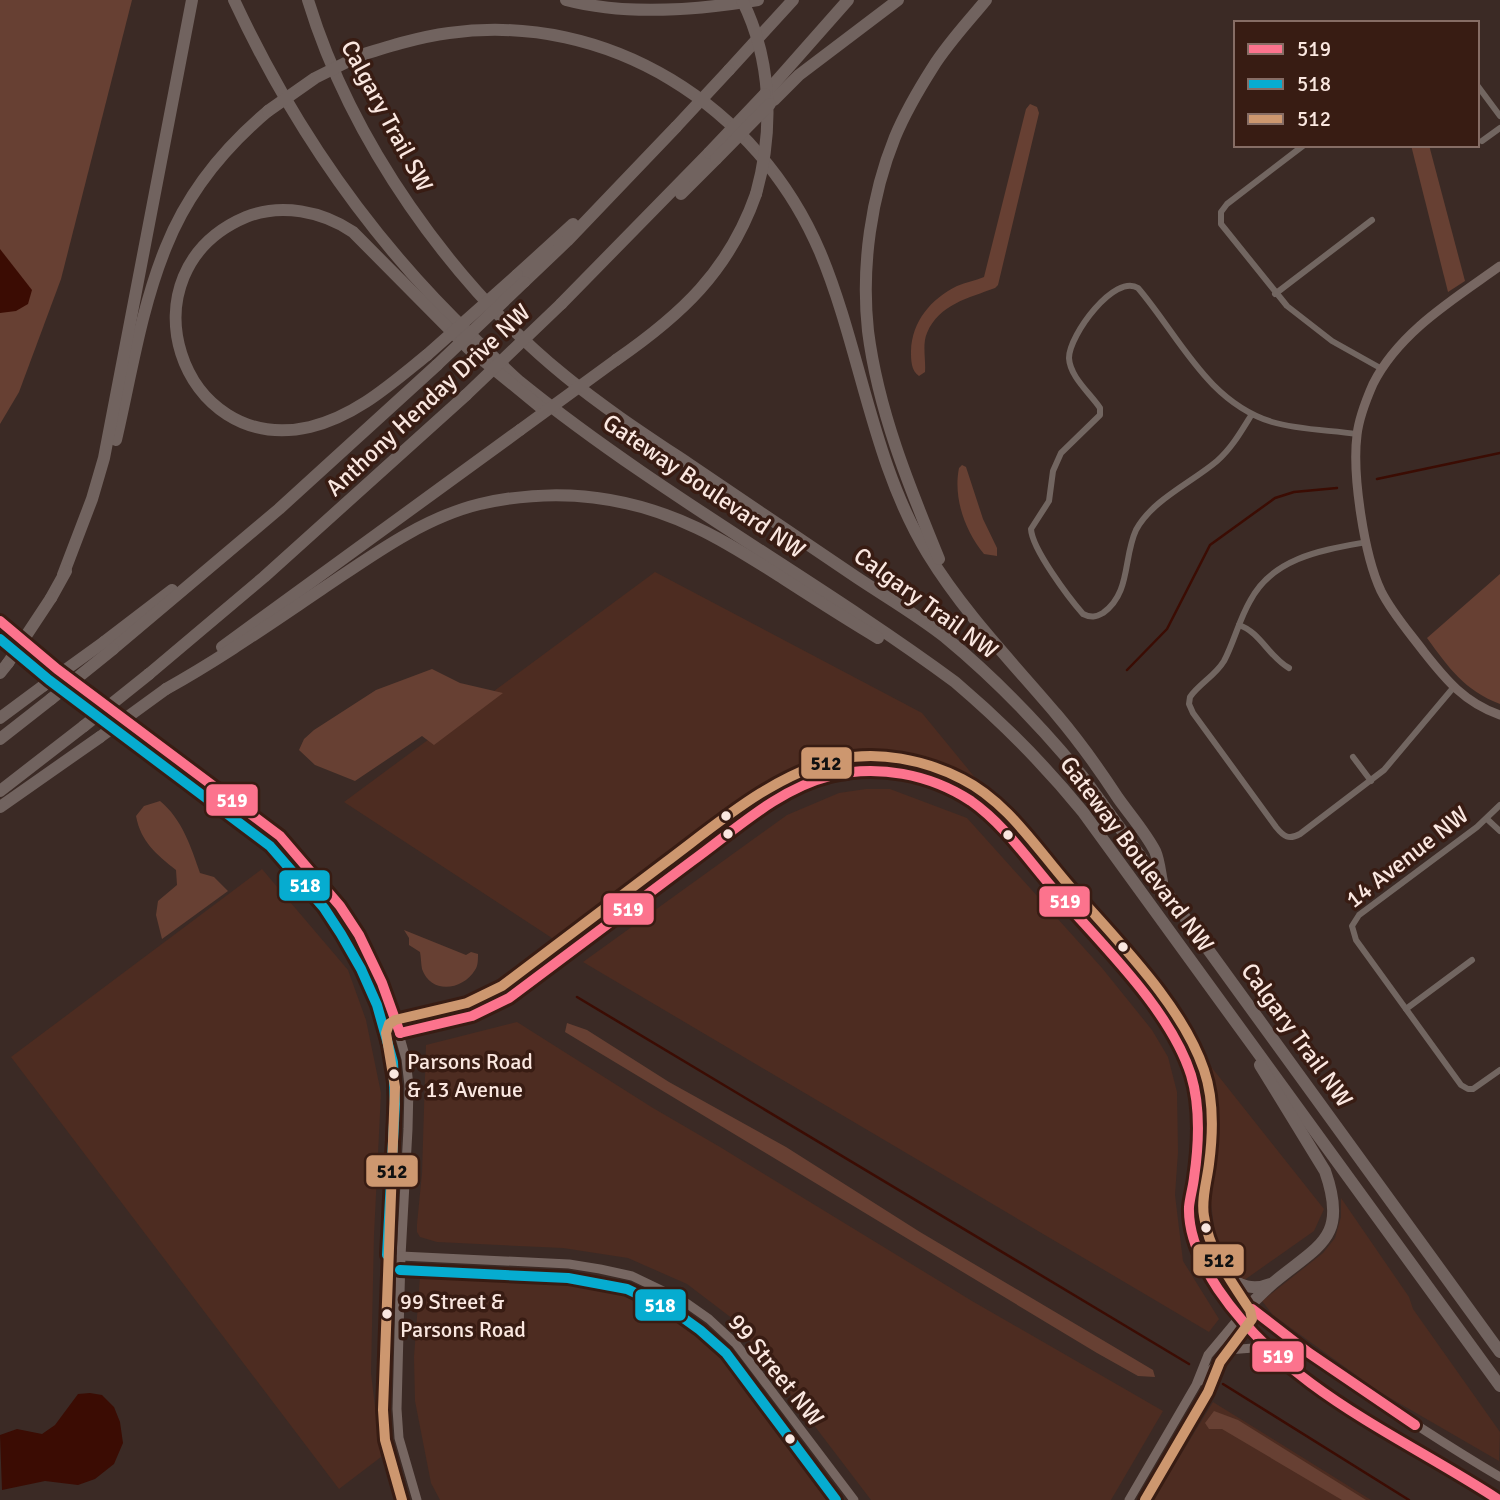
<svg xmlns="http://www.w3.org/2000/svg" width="1500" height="1500" font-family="Signika,sans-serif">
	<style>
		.built { fill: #4d2c21 }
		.green { fill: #674033 }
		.water { fill: #3b0c03 }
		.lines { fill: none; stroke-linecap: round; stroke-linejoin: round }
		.stream { stroke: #3b0c03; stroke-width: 2.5 }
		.street { stroke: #726661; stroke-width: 6 }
		.secondary { stroke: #776762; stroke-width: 9 }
		.highway { stroke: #71635f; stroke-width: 12 }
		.highway-bridge { stroke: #71635f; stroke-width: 12 }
		.bus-1-casing { stroke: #381c13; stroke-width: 16 }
		.bus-2-casing { stroke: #381c13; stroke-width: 16 }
		.bus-3-casing { stroke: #381c13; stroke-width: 16 }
		.bus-1 { stroke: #fc738d; stroke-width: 10 }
		.bus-2 { stroke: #06acd0; stroke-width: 10 }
		.bus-3 { stroke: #cd976f; stroke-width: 10 }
		.bus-dot { fill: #fae7e0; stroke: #381c13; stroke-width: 2.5 }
		.labels { text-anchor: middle; stroke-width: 7; stroke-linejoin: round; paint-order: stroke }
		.bus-label { font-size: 22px; fill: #fae7e0; stroke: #381c13; text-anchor: start }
		.street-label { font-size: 24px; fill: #fae7e0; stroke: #381c13 }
		.line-badge { stroke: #381c13; stroke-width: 2.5 }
		.badge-label { font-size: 19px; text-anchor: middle; font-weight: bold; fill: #fff }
		.pale-badge-label { font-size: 19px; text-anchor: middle; font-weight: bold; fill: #111 }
	</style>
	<rect width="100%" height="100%" fill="#3b2a25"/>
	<g class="built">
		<polygon points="655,572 922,713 995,802 969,782 946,770 925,763 874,757 848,759 819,765 784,779 721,815 558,942 344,802"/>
		<polygon points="866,789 890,789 967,818 1102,968 1152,1030 1168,1057 1177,1092 1178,1152 1175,1195 1183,1261 1219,1319 1209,1332 583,962 787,815 839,793"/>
		<polygon points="262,869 348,970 366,1020 381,1093 374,1235 371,1373 381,1457 339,1489 11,1057"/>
		<polygon points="517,1022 653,1108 720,1147 972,1301 1163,1411 1111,1500 871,1500 733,1319 687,1284 628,1258 563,1248 437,1242 420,1237 417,1232 417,1224 422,1173 426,1045"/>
		<polygon points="1193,1044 1324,1209 1314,1231 1243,1281 1224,1264 1215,1235 1208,1179 1211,1103"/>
		<polygon points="1341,1198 1409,1297 1413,1309 1500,1432 1499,1461 1378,1391 1273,1315 1262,1301 1323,1253 1335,1238 1341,1217"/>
		<polygon points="420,1277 530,1280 612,1289 679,1320 730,1363 831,1500 440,1500 431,1483 415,1401 414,1357"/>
		<polygon points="1213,1402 1371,1500 1153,1500"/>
	</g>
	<g class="green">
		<polygon points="0,0 132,0 61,279 19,392 0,424"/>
		<path d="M1030,104L1037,107L1039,113L998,285L995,288C969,298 939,304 927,333C922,344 926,360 925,372L919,376C911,371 911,360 911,351C912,321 931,299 957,286C966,282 975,281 984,277L1026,109Z"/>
		<polygon points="1411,145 1429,145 1465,281 1448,292"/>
		<path d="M962,465L966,467L983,519L997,548V556L984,554C965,531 953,498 959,468Z"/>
		<path d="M1500,574V704C1464,690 1449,668 1427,638Z"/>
		<polygon points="432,669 460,683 503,693 434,745 422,736 355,781 315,765 299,750 304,739 314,730 376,690"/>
		<path d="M160,801C182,819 191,847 200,873L214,877L228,891L162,939L156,915L158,901L177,885L176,870C156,854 141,842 136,816L144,806Z"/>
		<path d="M404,930L466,955L471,952L478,954C478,960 478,966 475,970C463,990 431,995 422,969C421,964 421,957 420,952L409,945V938Z"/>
		<polygon points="567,1023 587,1030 669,1082 786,1147 920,1232 1153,1370 1155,1377 1138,1376 1097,1353 565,1032"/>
		<polygon points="1214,1411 1238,1420 1366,1500 1342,1500 1222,1429 1209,1429 1205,1423"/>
	</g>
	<g class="water">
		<polygon points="0,249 32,290 28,304 16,311 0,313"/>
		<polygon points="90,1393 102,1395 114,1407 120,1422 123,1443 114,1464 95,1479 78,1485 45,1481 2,1490 0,1435 17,1429 42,1434 55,1425 78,1394"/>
	</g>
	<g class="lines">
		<g class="stream">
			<polyline points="1377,479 1500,453"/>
			<polyline points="1127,670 1167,629 1210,545 1275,498 1294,492 1337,488"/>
			<polyline points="577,997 1189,1364"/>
			<polyline points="1223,1384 1409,1500"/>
		</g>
		<g class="street">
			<polyline points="1477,85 1500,116"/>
			<polyline points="1482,141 1500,128"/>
			<polyline points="1304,145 1227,204 1221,212 1221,224 1287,306 1332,341 1382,369"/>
			<polyline points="1275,294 1372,220"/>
			<path d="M1252,414C1242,430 1232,448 1217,461C1191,483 1152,500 1136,530C1123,558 1131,593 1103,613C1096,617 1091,618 1083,614C1069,598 1032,549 1031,529L1049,501L1053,471L1061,453L1100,415V408C1090,393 1070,377 1069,358C1069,335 1115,273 1138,288C1179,336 1207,402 1272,422C1299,430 1329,430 1357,434"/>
			<path d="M1367,542C1323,550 1273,557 1250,601C1239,620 1234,642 1224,661C1215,676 1200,683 1190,697L1189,704L1193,713L1276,827C1284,837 1289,840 1300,834L1384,770L1453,688"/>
			<path d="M1239,625C1260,632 1269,657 1289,668"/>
			<polyline points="1353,757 1371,781"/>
			<polyline points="1500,805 1477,827 1359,915 1352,926 1356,940 1461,1085 1468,1089 1473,1089 1500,1070"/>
			<polyline points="1487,819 1500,831"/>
			<polyline points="1406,1009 1472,960"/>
		</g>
		<g class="secondary">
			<path d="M1500,266C1454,299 1399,332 1373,384C1366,400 1359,417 1357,435C1352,474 1364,555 1381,591C1392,613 1409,632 1424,652C1446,680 1465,703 1500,715"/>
			<polyline points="0,621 57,669 280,836 293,855 340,907 365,948 392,1009 406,1059 409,1086 408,1129 401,1256 397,1409 399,1438 417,1500"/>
			<path d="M216,793C240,816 263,837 291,854"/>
			<path d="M400,1033L472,1016L509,998L749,819C767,806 784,794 804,785C867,757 939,771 990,816C1003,827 1014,842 1025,856C1045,880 1066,903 1086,927C1124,972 1173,1017 1191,1075C1201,1109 1199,1145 1194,1180C1193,1189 1189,1199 1189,1209C1189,1238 1204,1266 1219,1290C1289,1397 1399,1431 1499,1500"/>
			<path d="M1194,1184C1203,1213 1207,1244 1222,1271C1249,1316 1299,1346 1342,1375C1394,1411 1446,1445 1500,1477"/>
			<polyline points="401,1256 569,1264 600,1269 632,1276 682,1300 709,1319 736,1344 854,1500"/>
			<polyline points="1228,1350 1253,1348 1269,1355"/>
			<polyline points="1200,1381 1219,1362 1259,1314"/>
			<polyline points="1129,1500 1196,1385 1208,1355 1249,1306"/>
		</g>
		<g class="highway">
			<path d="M234,0C294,129 371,240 474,338C490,353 504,368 520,382C657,493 814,578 955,682C1002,722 1044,764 1083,812L1500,1386"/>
			<path d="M308,0C351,141 451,283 565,376C604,408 647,436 689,464C745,502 800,539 856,577C886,597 917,615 945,637C996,679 1041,726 1083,777L1500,1352"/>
			<path d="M566,0C626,16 698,10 758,0"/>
			<path d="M361,55C390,46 419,37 449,33C608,11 758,106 820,252C861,350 872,463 928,554C964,613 1013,663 1057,715C1079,741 1099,769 1118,798C1130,815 1145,832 1155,851C1159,860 1160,872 1162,882"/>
			<polyline points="729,70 793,0"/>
			<polyline points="765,94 848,0"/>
			<polyline points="774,100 799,75 898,0"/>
			<polyline points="681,194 716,159"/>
			<polyline points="517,275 573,224"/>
			<polyline points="524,282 567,241 676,127"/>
			<polyline points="561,304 709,153"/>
			<path d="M427,355C391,384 356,416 310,427C180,457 118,271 246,217C281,203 322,211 353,232L468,348L544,410"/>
			<path d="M616,360C681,315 729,271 756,194"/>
			<path d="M116,440C131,376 141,308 166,247C187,194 224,148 268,111"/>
			<path d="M939,559C909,486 878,410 868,331C861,267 871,196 895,137C905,113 919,89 933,67C948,43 968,22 986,0"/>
			<polyline points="63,575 92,499 104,458 192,0"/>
			<polyline points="51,598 66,571"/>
			<polyline points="104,642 172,590"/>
			<polyline points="222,647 520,430"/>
			<polyline points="113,649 279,509 437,365"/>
			<polyline points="0,673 8,663"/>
			<polyline points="149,674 264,577 466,395"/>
			<path d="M166,689C220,659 270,624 322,589C370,557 422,518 480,504C554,487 628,495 697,528C727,542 756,561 784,579C815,599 846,619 878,638"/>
			<polyline points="0,718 43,686"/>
			<polyline points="0,739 51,699"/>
			<polyline points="0,791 84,726"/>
			<polyline points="0,807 100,737"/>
			<path d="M1225,1275C1240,1286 1253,1291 1270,1284"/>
			<path d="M1249,1306C1257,1298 1265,1290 1273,1283C1318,1245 1349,1239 1325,1171L1260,1065"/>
		</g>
		<g class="highway-bridge">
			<path d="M742,0C772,60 774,130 756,194"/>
			<polyline points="268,111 315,78 361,55"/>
			<polyline points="676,127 729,70"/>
			<polyline points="709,153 765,94"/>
			<polyline points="716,159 770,104"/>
			<polyline points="427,355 517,275"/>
			<polyline points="437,365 524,282"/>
			<polyline points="466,395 561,304"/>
			<polyline points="520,430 616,360"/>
			<polyline points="8,663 51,598"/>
			<polyline points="43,686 104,642"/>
			<polyline points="51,699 113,649"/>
			<polyline points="84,726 149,674"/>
			<polyline points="100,737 166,689"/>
		</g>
		<g class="bus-1-casing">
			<g id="bus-1">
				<polyline points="0,621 57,669 280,836 340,906 359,935 382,983 400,1033"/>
				<path d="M400,1033L472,1016L509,998C570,952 631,907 692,861C735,830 778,789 830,776C877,764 930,774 971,801C1005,825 1029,861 1056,892C1102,945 1170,1009 1191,1075C1201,1108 1199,1144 1194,1178C1193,1187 1190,1197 1189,1207C1188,1236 1203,1266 1218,1289C1286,1390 1401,1436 1499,1500"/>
				<polyline points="1252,1309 1309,1353 1415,1425"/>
			</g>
		</g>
		<g class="bus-2-casing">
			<g id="bus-2">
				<polyline points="0,639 49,680 270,846 324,908 341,934 361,969 377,1005 393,1062 395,1104 387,1255"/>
				<polyline points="400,1270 568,1278 627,1289 675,1312 700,1330 726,1353 836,1500"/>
			</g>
		</g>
		<g class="bus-3-casing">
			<path id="bus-3" d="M402,1500L385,1440L383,1410L395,1087L386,1033L389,1024L395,1020L467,1003L502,986C557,945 611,903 666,862C717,824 774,774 836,760C878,750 925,760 962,779C1006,801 1035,846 1066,882C1113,937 1181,1002 1204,1070C1214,1099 1213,1134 1209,1164C1207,1181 1201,1199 1204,1216C1209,1252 1231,1281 1250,1310L1252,1319L1220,1362L1208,1392L1145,1500"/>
		</g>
		<use href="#bus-1" class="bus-1"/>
		<use href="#bus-2" class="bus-2"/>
		<use href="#bus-3" class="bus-3"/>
	</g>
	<g class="bus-dot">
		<circle cx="726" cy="816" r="6"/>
		<circle cx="728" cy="834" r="6"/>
		<circle cx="1008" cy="835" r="6"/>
		<circle cx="1123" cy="947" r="6"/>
		<circle cx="394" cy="1074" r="6"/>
		<circle cx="1206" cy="1228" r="6"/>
		<circle cx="387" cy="1314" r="6"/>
		<circle cx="790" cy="1439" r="6"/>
	</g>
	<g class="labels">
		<g class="bus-label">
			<text x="407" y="1069">Parsons Road<tspan x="407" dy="28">&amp; 13 Avenue</tspan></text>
			<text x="400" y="1309">99 Street &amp;<tspan x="400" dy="28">Parsons Road</tspan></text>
		</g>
		<g class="street-label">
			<text transform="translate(387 116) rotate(62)" y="8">Calgary Trail SW</text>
			<text transform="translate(428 400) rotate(-43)" y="8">Anthony Henday Drive NW</text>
			<text transform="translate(704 486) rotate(34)" y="8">Gateway Boulevard NW</text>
			<text transform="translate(926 603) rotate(36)" y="8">Calgary Trail NW</text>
			<text transform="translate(1137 854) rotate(53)" y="8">Gateway Boulevard NW</text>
			<text transform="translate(1407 857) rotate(-38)" y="8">14 Avenue NW</text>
			<text transform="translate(1297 1035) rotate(54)" y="8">Calgary Trail NW</text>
			<text transform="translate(776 1370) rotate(51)" y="8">99 Street NW</text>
		</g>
	</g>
	<g class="line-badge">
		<rect x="800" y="746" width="53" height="34" rx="7" fill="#cd976f"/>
		<rect x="205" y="783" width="54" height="34" rx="7" fill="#fc738d"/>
		<rect x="278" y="869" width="53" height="33" rx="7" fill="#06acd0"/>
		<rect x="1038" y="885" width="53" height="33" rx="7" fill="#fc738d"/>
		<rect x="602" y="892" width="53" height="34" rx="7" fill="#fc738d"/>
		<rect x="365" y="1154" width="54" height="34" rx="7" fill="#cd976f"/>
		<rect x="1192" y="1243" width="53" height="34" rx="7" fill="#cd976f"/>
		<rect x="634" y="1288" width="53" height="34" rx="7" fill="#06acd0"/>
		<rect x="1251" y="1340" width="54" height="33" rx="7" fill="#fc738d"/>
	</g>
	<g class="badge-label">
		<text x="232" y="807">519</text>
		<text x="305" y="892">518</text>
		<text x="1065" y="908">519</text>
		<text x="628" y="916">519</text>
		<text x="660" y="1312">518</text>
		<text x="1278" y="1363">519</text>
	</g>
	<g class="pale-badge-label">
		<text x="826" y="770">512</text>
		<text x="392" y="1178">512</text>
		<text x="1219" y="1267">512</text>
	</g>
	<rect x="1234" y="21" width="245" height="126" fill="#381c13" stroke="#866d65" stroke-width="2"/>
	<rect x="1248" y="44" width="35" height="10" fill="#fc738d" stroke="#866d65" stroke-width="2"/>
	<text x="1297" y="56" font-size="21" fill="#fae7e0">519</text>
	<rect x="1248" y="79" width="35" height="10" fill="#06acd0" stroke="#866d65" stroke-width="2"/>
	<text x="1297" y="91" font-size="21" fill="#fae7e0">518</text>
	<rect x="1248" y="114" width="35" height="10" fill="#cd976f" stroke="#866d65" stroke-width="2"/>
	<text x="1297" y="126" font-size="21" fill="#fae7e0">512</text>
</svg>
